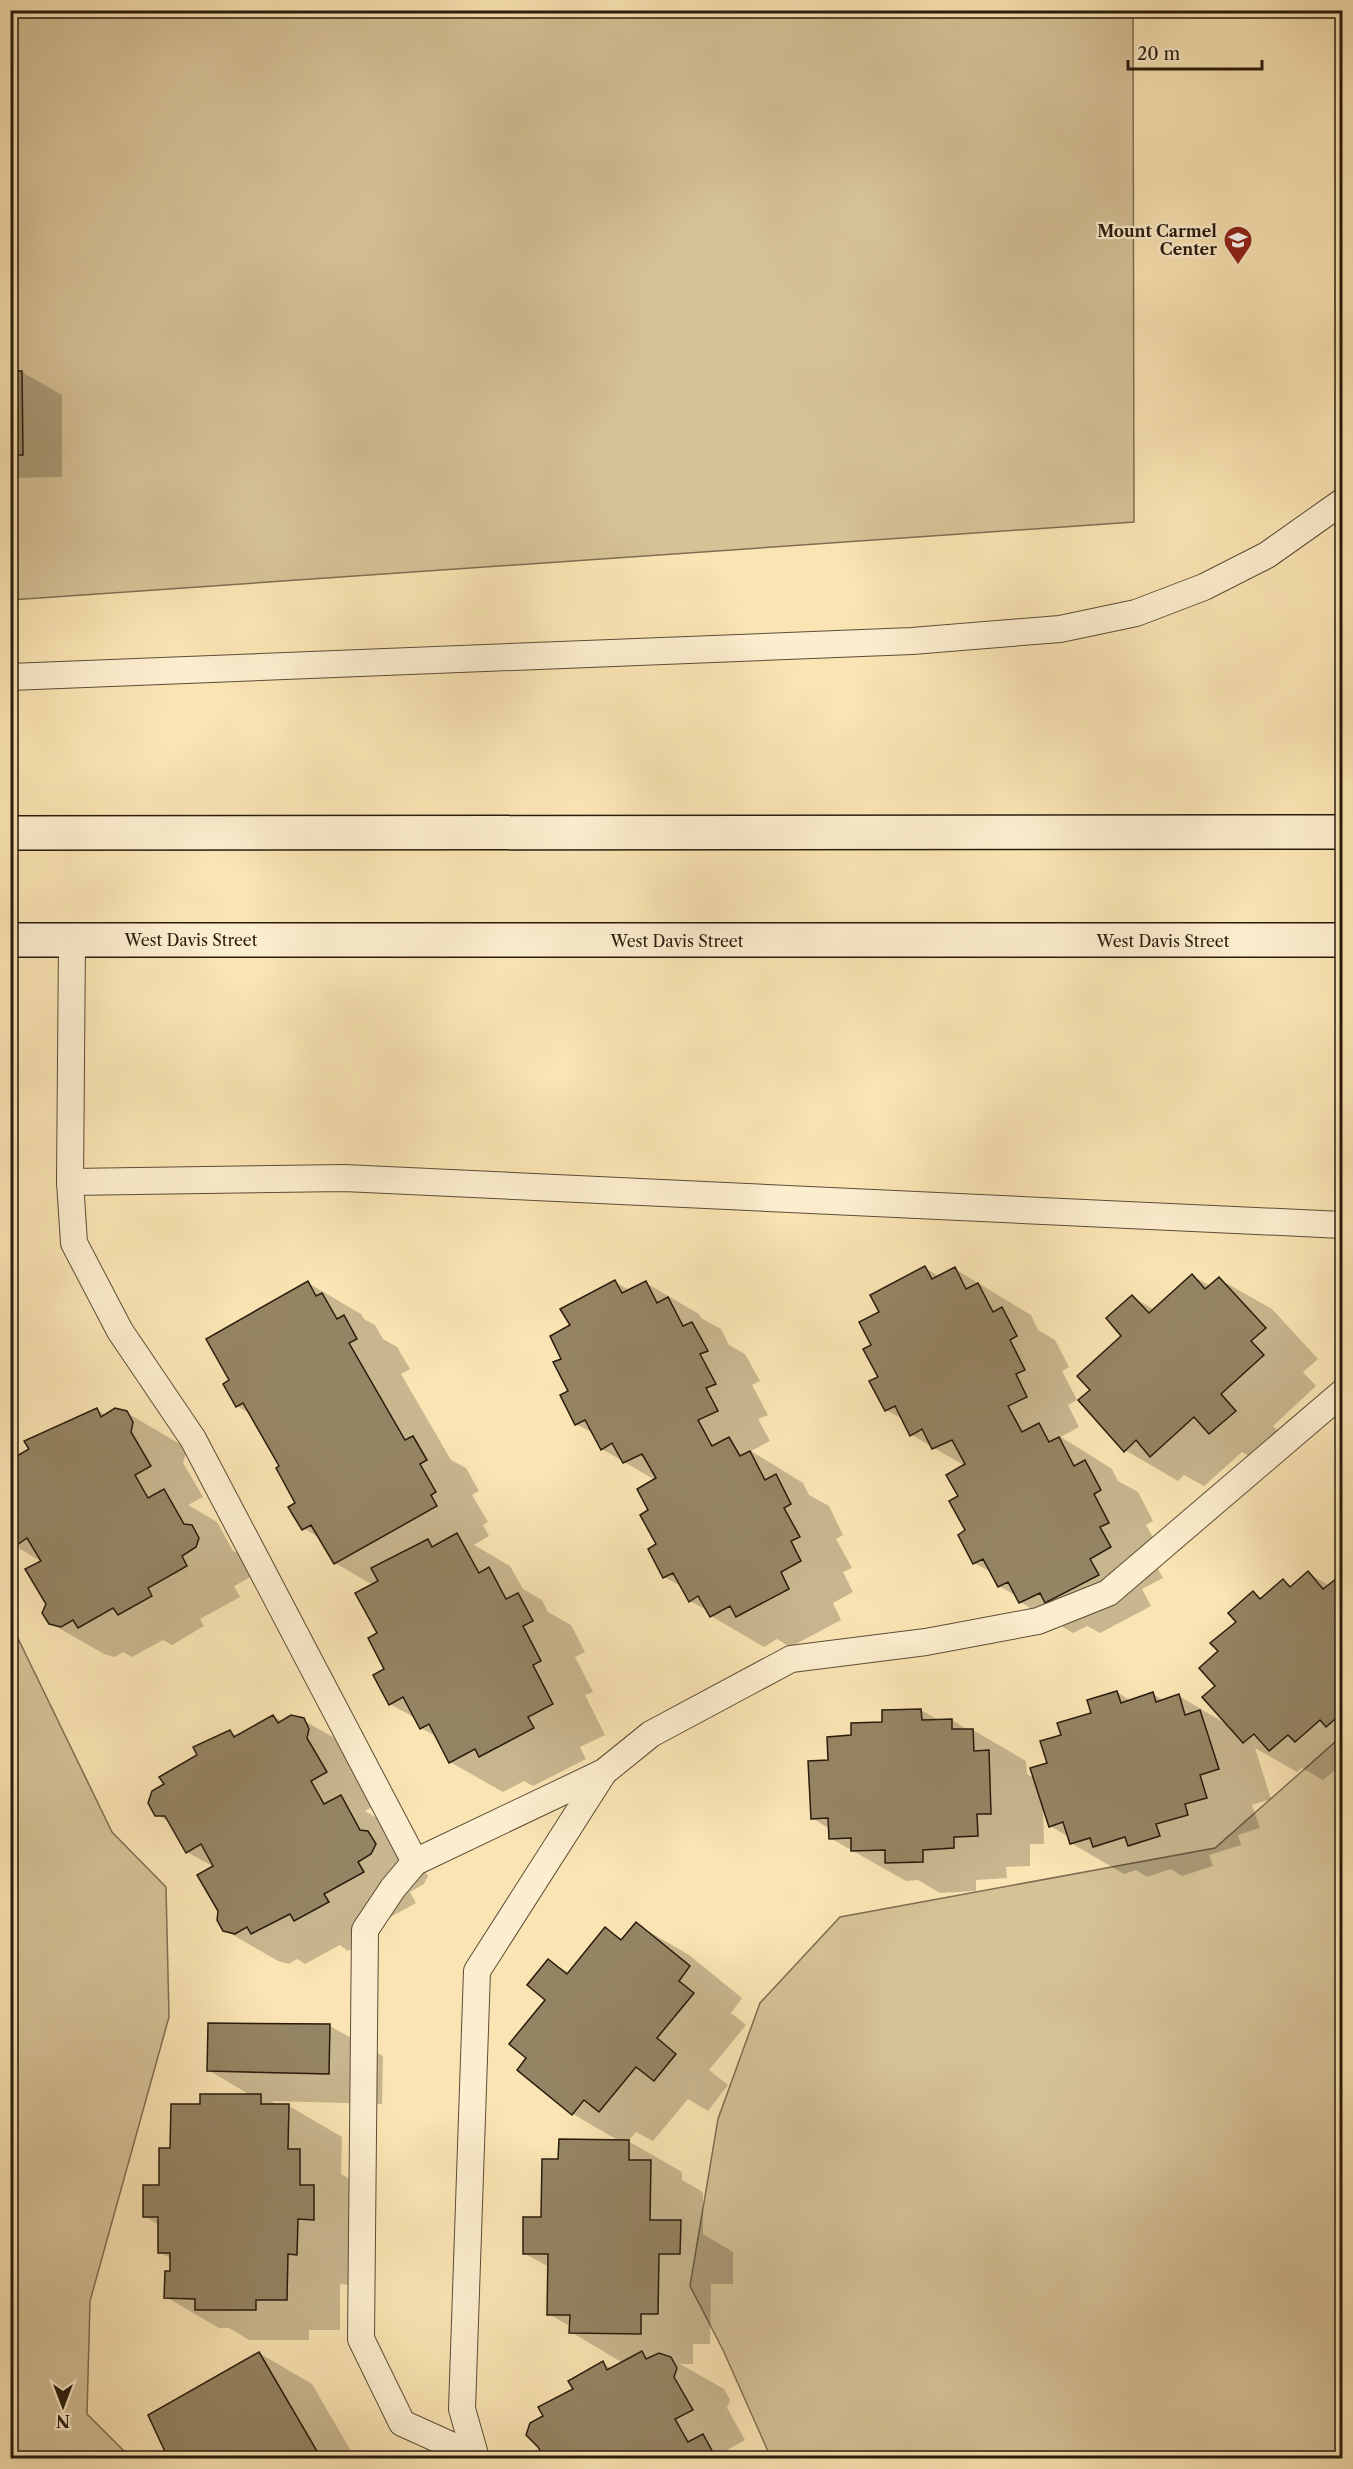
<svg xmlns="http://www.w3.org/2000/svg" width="1353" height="2469" font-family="'Libre Caslon Text',serif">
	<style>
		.green { fill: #d6c297; stroke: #7f6e52; stroke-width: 1.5 }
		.shadow { fill: #0003 }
		.building { fill: #958463; stroke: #281b0c; stroke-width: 1.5 }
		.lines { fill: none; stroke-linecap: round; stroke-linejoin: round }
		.service-casing { stroke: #5c4d36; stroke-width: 28 }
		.secondary-casing { stroke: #281b0c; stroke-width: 36 }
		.service { stroke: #fcedce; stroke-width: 26 }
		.secondary { stroke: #fcedce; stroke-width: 33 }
		.labels { text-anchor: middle; stroke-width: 4.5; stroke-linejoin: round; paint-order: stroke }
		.poi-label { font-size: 16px; font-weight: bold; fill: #281b0c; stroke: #fcedce; text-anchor: end }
		.street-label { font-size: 16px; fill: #281b0c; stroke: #fcedce }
	</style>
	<rect width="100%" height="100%" fill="#fae4b3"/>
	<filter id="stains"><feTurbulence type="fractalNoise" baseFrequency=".00333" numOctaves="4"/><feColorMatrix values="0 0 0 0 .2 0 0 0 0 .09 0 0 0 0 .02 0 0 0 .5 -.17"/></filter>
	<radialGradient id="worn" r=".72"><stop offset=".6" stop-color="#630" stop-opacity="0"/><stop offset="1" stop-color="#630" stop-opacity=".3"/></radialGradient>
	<g class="green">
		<polygon points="11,11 1133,11 1134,522 11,600"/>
		<polygon points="11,1624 112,1832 166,1887 169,2017 90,2301 87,2414 131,2458 11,2458"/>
		<polygon points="1342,1736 1342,2458 771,2458 723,2350 690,2286 718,2119 760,2003 840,1917 1215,1848"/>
	</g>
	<g class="shadow">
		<polygon points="22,372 62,395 62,477 10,478 10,373"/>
		<polygon points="10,1227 18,1231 18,1267 10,1267"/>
		<polygon points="925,1268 940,1277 955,1269 1031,1315 1038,1330 1055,1340 1069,1367 1062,1371 1077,1400 1068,1405 1079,1427 1061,1437 1112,1469 1118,1481 1138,1492 1153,1521 1146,1525 1162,1553 1152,1558 1163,1578 1142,1589 1151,1606 1100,1633 1087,1626 1073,1633 1020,1602 1018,1597 999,1586 993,1573 974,1563 960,1497 965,1466 912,1435 904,1420 886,1410 873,1345 881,1313"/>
		<polygon points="1192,1276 1211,1286 1219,1279 1272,1309 1318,1359 1303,1372 1316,1386 1273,1426 1288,1442 1263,1464 1242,1452 1204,1486 1184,1475 1178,1481 1125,1450 1092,1390 1123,1336 1132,1297 1155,1310"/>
		<polygon points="615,1282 631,1291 646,1283 699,1314 701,1318 721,1329 729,1345 745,1354 760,1381 752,1385 768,1415 758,1419 770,1441 751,1451 803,1483 809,1495 829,1506 843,1535 836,1539 852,1568 843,1572 853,1592 833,1603 841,1620 790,1647 777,1639 764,1647 711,1616 708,1611 690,1601 683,1587 664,1577 650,1511 655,1480 602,1449 595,1434 576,1424 564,1359 572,1326"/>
		<polygon points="308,1283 361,1314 364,1319 375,1325 383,1339 397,1347 410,1369 401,1374 451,1460 466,1468 479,1491 472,1495 488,1522 483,1525 489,1536 474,1545 510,1566 523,1589 542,1600 548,1612 571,1625 585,1652 575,1657 593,1692 585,1695 605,1735 580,1747 586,1759 533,1786 524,1781 503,1792 450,1762 437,1737 421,1728 417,1719 390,1704 373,1585 335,1563 320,1538 303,1528 297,1503 281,1466 251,1414 237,1406 231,1381"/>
		<polygon points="97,1410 106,1415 127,1413 180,1444 186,1453 183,1463 203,1497 188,1505 217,1522 233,1551 245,1557 252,1569 249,1578 234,1586 240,1597 200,1619 204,1626 172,1645 163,1640 132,1657 123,1652 115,1657 104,1654 50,1623 42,1562 15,1546"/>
		<polygon points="1308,1573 1330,1586 1337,1580 1342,1583 1342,1768 1340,1766 1323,1780 1302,1768 1297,1772 1255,1748 1271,1799 1252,1805 1260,1828 1238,1835 1241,1845 1209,1855 1213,1866 1182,1876 1171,1869 1147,1877 1136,1870 1124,1874 1071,1843 1069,1837 1050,1826 1043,1806 1044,1844 1030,1844 1030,1866 1006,1867 1007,1878 976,1880 976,1891 940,1893 918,1880 906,1881 830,1838 830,1829 812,1818 829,1761 853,1737 921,1710 940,1721 952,1720 968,1730 973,1730 1026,1761 1027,1774 1035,1779 1049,1764 1063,1736 1093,1714 1117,1692 1131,1701 1153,1694 1164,1701 1179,1696 1228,1725 1217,1686 1220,1651 1253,1593 1263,1599 1283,1581 1293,1587"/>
		<polygon points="273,1716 283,1722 303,1720 357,1751 379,1803 365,1811 394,1828 428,1876 424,1884 410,1892 416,1903 376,1925 381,1932 348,1951 340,1945 305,1964 297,1959 289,1964 278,1961 224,1930 219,1911 214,1867 187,1852 171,1823 156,1814 166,1785 199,1756 230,1732 238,1736"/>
		<polygon points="636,1924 689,1955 742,1998 731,2013 746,2025 709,2070 728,2085 708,2111 688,2099 653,2141 636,2132 628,2141 682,2172 682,2180 703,2192 703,2234 733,2252 733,2284 711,2284 710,2344 693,2344 693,2364 680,2364 724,2389 730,2400 727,2408 745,2440 727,2450 742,2458 546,2458 539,2446 545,2417 603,2363 612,2369 623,2363 571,2332 571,2327 549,2314 549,2267 524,2253 543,2219 560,2161 621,2142 573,2114 528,2058 547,2000 549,1961 570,1973 605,1929 624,1940"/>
		<polygon points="210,2024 330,2026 383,2056 382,2104 271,2101 279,2106 289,2106 342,2137 341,2174 353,2181 350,2285 340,2284 340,2330 309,2330 309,2340 249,2340 229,2328 219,2328 166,2297 172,2259 159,2252 159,2225 144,2216 161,2186 172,2150 201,2106 252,2096 208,2070"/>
		<polygon points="259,2353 312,2384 355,2458 170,2458 150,2416"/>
		<polygon points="377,2452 388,2458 366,2458"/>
	</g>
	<g class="building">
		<polygon points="10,371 22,371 23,455 10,455"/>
		<polygon points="925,1266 932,1279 955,1267 966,1289 978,1283 993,1312 1002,1307 1017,1336 1010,1340 1025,1370 1016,1374 1027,1397 1008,1406 1022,1432 1039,1423 1049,1442 1059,1437 1074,1466 1085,1460 1101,1490 1094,1494 1109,1523 1100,1527 1111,1547 1090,1559 1099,1575 1045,1603 1040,1593 1019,1603 1008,1582 998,1587 983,1559 973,1564 958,1535 965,1530 949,1501 958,1496 946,1475 965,1464 952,1440 932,1449 922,1429 910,1436 895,1406 885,1411 869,1381 878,1377 863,1349 871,1345 859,1322 879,1312 870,1295"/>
		<polygon points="1192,1274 1205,1289 1219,1277 1266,1328 1251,1341 1264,1355 1221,1394 1236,1411 1209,1434 1194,1417 1150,1457 1136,1440 1124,1452 1078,1400 1090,1390 1077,1376 1121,1336 1106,1318 1132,1295 1149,1313"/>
		<polygon points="615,1280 622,1293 646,1281 657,1303 668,1297 683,1326 692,1322 708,1351 700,1354 716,1384 706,1388 718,1411 698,1420 712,1446 729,1437 740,1456 750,1451 765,1480 776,1474 791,1504 784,1508 800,1537 791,1541 801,1561 781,1572 789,1589 736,1617 730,1606 710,1617 698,1596 689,1602 673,1573 663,1578 648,1549 656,1544 640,1515 648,1510 637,1489 656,1478 642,1454 623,1463 612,1443 601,1450 585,1420 575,1425 560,1395 568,1391 553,1362 561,1359 550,1336 570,1325 560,1309"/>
		<polygon points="308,1281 316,1296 322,1293 337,1319 344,1315 357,1339 349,1343 405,1440 413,1436 427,1460 420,1464 436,1492 431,1495 437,1506 334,1564 311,1525 302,1530 288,1507 295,1503 276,1468 279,1466 243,1403 236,1407 223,1384 229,1380 206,1339"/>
		<polygon points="97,1408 101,1417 115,1408 127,1411 133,1422 131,1432 151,1466 135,1475 148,1498 164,1489 184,1524 192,1525 199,1538 196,1547 182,1556 187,1566 148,1588 152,1596 118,1615 113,1608 78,1628 73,1620 61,1627 49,1624 42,1613 46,1604 25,1569 41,1561 27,1538 14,1547 10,1542 10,1460 29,1449 24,1441"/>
		<polygon points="457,1533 479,1573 489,1567 506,1599 518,1593 533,1621 523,1626 541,1661 533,1665 553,1704 528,1717 534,1728 479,1757 475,1749 449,1763 429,1724 420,1729 403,1697 389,1705 373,1675 384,1669 368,1638 377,1633 355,1593 378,1581 371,1568 428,1539 432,1547"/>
		<polygon points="1308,1571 1323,1589 1337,1578 1342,1585 1342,1713 1326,1727 1320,1720 1295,1742 1288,1735 1269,1751 1254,1734 1243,1743 1202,1697 1215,1686 1199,1668 1218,1651 1210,1643 1236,1622 1228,1613 1253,1591 1260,1599 1283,1579 1290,1587"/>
		<polygon points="1117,1691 1121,1703 1153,1692 1156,1702 1179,1694 1185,1715 1200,1710 1219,1769 1200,1775 1207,1798 1185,1804 1188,1815 1156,1824 1160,1836 1128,1846 1125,1837 1093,1847 1090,1838 1070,1844 1063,1822 1049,1827 1030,1768 1047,1763 1040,1741 1061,1735 1057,1723 1091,1713 1087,1700"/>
		<polygon points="921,1709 922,1720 952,1719 952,1729 973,1729 974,1751 989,1750 991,1814 977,1814 978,1836 954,1837 954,1848 923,1850 923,1862 885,1863 885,1850 851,1851 851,1838 829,1839 828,1818 811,1819 808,1761 828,1760 827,1737 851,1735 851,1723 882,1722 882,1710"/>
		<polygon points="273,1715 278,1723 291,1715 304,1718 309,1729 307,1738 327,1772 311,1781 324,1804 341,1795 360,1830 368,1831 376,1844 371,1854 358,1862 364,1872 324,1894 329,1902 294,1921 290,1914 251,1934 247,1927 235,1934 223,1931 217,1920 218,1911 197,1875 213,1866 201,1844 186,1853 165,1816 155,1816 148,1803 152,1791 164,1784 159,1777 197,1755 193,1747 230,1730 234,1737"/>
		<polygon points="636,1922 690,1966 679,1981 694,1993 657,2038 676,2054 654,2081 636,2067 599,2112 584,2100 572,2115 517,2070 526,2058 509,2044 545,2000 527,1985 548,1959 567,1974 605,1927 621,1940"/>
		<polygon points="208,2023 330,2024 329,2074 207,2071"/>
		<polygon points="200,2094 261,2094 261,2104 289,2104 288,2149 300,2149 300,2185 314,2185 314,2220 298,2219 297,2255 288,2254 287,2300 256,2300 256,2310 195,2310 195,2299 164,2298 165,2271 170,2271 170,2253 158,2253 158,2217 143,2217 143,2185 159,2185 159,2148 170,2148 171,2104 200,2104"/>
		<polygon points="559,2139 629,2140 629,2160 651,2160 650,2220 681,2220 680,2254 659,2254 658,2314 641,2314 641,2334 569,2333 570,2315 547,2315 548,2254 523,2254 523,2217 541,2217 542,2159 558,2159"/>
		<polygon points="642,2351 646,2359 659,2353 671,2357 677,2368 674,2377 693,2410 675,2419 688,2442 703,2434 716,2458 544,2458 538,2447 526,2435 530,2423 543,2416 538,2407 573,2389 568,2381 603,2361 607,2370"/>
		<polygon points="259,2352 321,2458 168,2458 148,2415"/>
	</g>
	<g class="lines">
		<g class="service-casing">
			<g id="service">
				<polyline points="10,677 912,641 1060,629 1136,613 1204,587 1267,555 1342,502"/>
				<polyline points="72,940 70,1182 74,1243 120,1331 193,1439 415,1862 604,1772 651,1734 791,1659 926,1642 1038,1621 1108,1593 1342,1393"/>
				<polyline points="70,1182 344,1178 1342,1225"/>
				<polyline points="415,1862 393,1888 365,1930 361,2339 402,2423 475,2456"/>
				<polyline points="476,2458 462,2409 477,1971 604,1772"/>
			</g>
		</g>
		<g class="secondary-casing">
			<g id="secondary">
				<polyline points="10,833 1342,832"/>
				<polyline points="10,940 1342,940"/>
			</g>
		</g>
		<use href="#service" class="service"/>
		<use href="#secondary" class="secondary"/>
	</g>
	<defs>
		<g id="university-pin" transform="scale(1.5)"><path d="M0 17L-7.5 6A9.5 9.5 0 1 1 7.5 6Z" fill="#8f2418" stroke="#fcedce"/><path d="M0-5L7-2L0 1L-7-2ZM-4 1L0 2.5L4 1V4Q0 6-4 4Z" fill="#fff"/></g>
	</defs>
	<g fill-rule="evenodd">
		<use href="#university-pin" x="1238" y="240"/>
	</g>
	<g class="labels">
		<g class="poi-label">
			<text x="1217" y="237">Mount Carmel<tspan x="1217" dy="18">Center</tspan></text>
		</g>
		<g class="street-label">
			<text x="191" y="946">West Davis Street</text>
			<text x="677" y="947">West Davis Street</text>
			<text x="1163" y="947">West Davis Street</text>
		</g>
	</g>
	<rect width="1353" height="2469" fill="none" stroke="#fae4b3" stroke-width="36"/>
	<rect x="12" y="12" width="1329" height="2445" fill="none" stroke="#281b0c" stroke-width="3"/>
	<rect x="18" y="18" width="1317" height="2433" fill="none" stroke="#281b0c" stroke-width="1.5"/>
	<g transform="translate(63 2406) rotate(180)" stroke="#fcedce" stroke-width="4.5" paint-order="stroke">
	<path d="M0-4.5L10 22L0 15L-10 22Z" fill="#281b0c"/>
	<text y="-9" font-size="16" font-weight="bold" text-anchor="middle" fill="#281b0c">N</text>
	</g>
	<path d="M1128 60v9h134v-9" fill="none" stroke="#281b0c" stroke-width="3"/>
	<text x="1137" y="60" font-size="18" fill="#281b0c" stroke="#fcedce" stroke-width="4.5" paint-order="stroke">20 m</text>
	<rect width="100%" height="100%" filter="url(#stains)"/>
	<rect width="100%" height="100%" fill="url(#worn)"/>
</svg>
